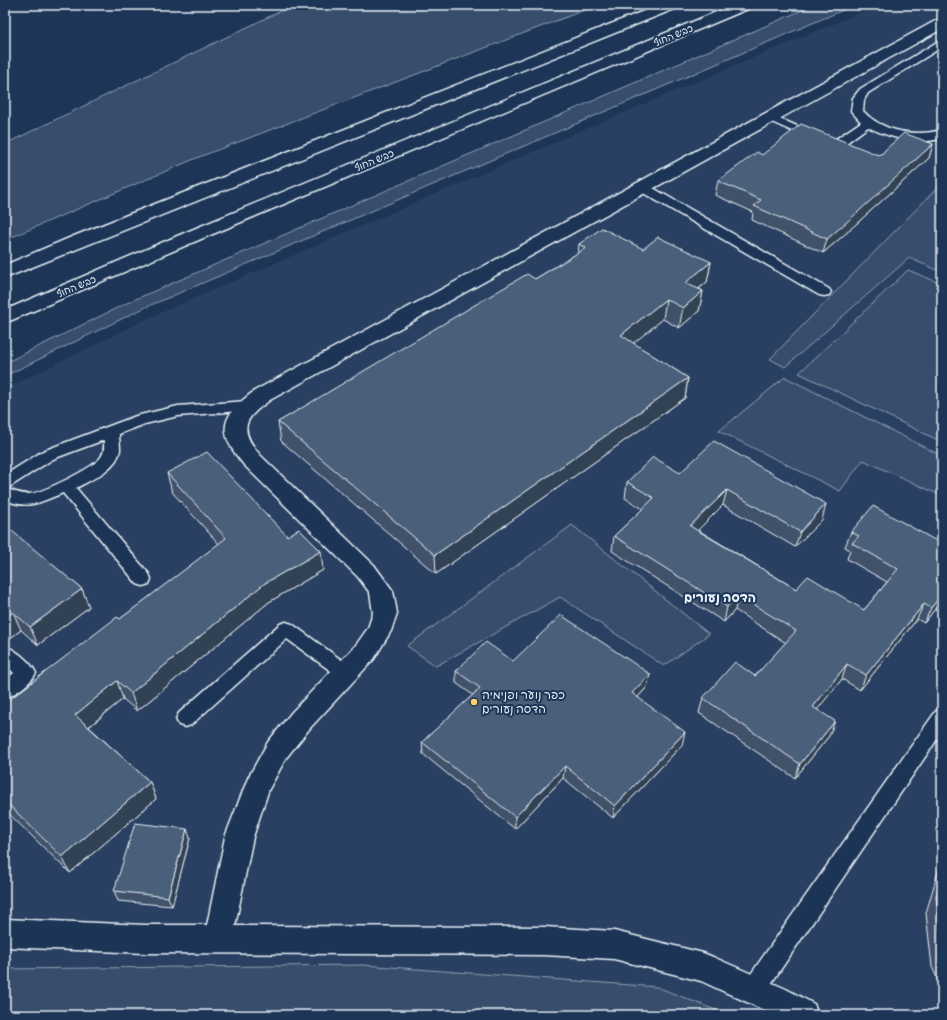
<svg xmlns="http://www.w3.org/2000/svg" width="947" height="1020" font-family="Pangolin,'Playpen Sans Hebrew',sans-serif">
	<style>
		.built { fill: #2a4162 }
		.green { fill: #374d6c; stroke: #909fb2 }
		.lines { fill: none; stroke-linecap: round; stroke-linejoin: round }
		.lane-casing { stroke: #e8f1f8; stroke-width: 3 }
		.street-casing { stroke: #e8f1f8; stroke-width: 3 }
		.highway-casing { stroke: #e8f1f8; stroke-width: 3 }
		.lane { fill: #1d3557; fill-rule: evenodd }
		.street { fill: #1d3557; fill-rule: evenodd }
		.highway { fill: #1d3557; fill-rule: evenodd }
		.wall { fill: #3f5169; stroke: #e8f1f8 }
		.shaded-wall { fill: #334255; stroke: #e8f1f8 }
		.building { fill: #495e7a; stroke: #e8f1f8 }
		.poi-dot { fill: #ffd166; stroke: #1d3557; stroke-width: 1.5 }
		.labels { text-anchor: middle; stroke-width: 4; stroke-linejoin: round; paint-order: stroke }
		.far-street-label { font-size: 10px; fill: #e8f1f8; stroke: #1d3557 }
		.poi-label { font-size: 12px; fill: #e8f1f8; stroke: #1d3557; text-anchor: start }
		.neighbourhood-label { font-size: 13px; font-weight: bold; fill: #e8f1f8; stroke: #1d3557 }
	</style>
	<rect width="100%" height="100%" fill="#1d3557"/>
	<filter id="ink" filterUnits="userSpaceOnUse"><feTurbulence type="fractalNoise" baseFrequency=".025" numOctaves="2"/><feDisplacementMap in="SourceGraphic" scale="8" xChannelSelector="R" yChannelSelector="G"/><feConvolveMatrix kernelMatrix="1 2 1 2 8 2 1 2 1" color-interpolation-filters="sRGB"/></filter>
	<g filter="url(#ink)">
		<polygon class="built" points="878,5 942,5 942,1015 5,1015 5,389 153,316 574,134"/>
		<g class="green">
			<polygon points="293,5 598,5 199,157 5,240 5,144"/>
			<polygon points="814,5 855,5 144,308 5,376 5,363 129,302"/>
			<polygon points="942,183 942,272 909,258 785,367 770,359"/>
			<polygon points="908,270 942,284 942,442 799,373"/>
			<polygon points="785,377 938,454 942,454 942,496 863,460 840,491 719,431"/>
			<polygon points="572,525 709,634 664,666 560,597 436,666 407,646"/>
			<polygon points="363,965 657,987 728,1015 5,1015 5,969"/>
		</g>
		<g class="lines">
			<g class="lane-casing">
				<g id="lane">
					<path d="M942,39V47L868,93L864,100L863,111C882,132 915,137 942,130V138C919,146 890,138 868,127L838,149H830L828,146L830,143L861,122L851,111L853,98L860,89Z"/>
					<polygon points="769,114 820,136 822,138 820,140 812,140 765,119 763,117 765,115"/>
					<polygon points="642,183 646,184 829,289 831,292 829,295 824,296 819,295 638,190 636,187 638,184"/>
					<path d="M247,401L252,402L254,406L252,410L178,416L145,424L119,434C119,439 120,445 120,450C117,469 91,480 76,488L149,574L151,579L149,584L143,586L137,584L63,493C40,502 30,510 5,500V488C12,490 21,495 29,494C42,493 94,468 101,457C105,451 104,447 104,440L53,459L11,486L5,488V475L43,451L136,416L178,406Z"/>
					<polygon points="286,622 292,624 351,667 354,672 351,677 345,679 339,677 287,639 191,725 185,727 179,725 176,719 179,713 280,624"/>
					<path d="M5,646C16,650 31,662 36,673C31,683 16,694 5,698V680L14,673L5,664Z"/>
					<polygon points="942,709 942,732 762,997 754,1000 746,997 743,989 746,981 936,711"/>
				</g>
			</g>
			<g class="street-casing">
				<path id="street" d="M942,19V29L270,400C245,418 237,428 260,455L374,565L393,591L397,613L391,631L374,659L310,728L286,758L269,789L253,837L235,926L544,927L614,931L703,953L713,957L786,989L814,1004L818,1015H775L701,981L614,959L544,955L145,953L5,947V919L145,925H207L225,837L248,778L268,742L292,712L356,645L368,628L373,613L370,593L358,577L244,465C216,432 220,415 256,390L937,20Z"/>
			</g>
			<g class="highway-casing">
				<g id="highway">
					<polygon points="659,5 679,5 677,8 5,278 5,265 74,236"/>
					<polygon points="733,5 752,5 750,8 201,239 5,323 5,310 189,231"/>
				</g>
			</g>
			<use href="#lane" class="lane"/>
			<use href="#street" class="street"/>
			<use href="#highway" class="highway"/>
		</g>
		<g class="wall">
			<polygon points="933,144 929,158 844,235 823,253 752,220 753,212 715,195 718,181 762,155 878,155"/>
			<polygon points="579,244 643,249 711,262 707,282 699,289 703,291 699,311 679,328 663,319 633,343 688,378 685,398 436,574 281,441 278,422 535,279 578,253"/>
			<polygon points="167,473 287,536 323,570 269,602 137,711 123,699 89,727 150,782 156,799 70,873 5,810 5,703 120,619 219,544 172,492"/>
			<polygon points="680,473 822,520 795,547 723,505 698,530 796,589 864,610 887,582 847,559 850,550 845,547 851,532 942,544 942,613 935,609 924,623 917,619 860,690 842,679 817,709 829,736 795,778 699,713 703,698 755,676 786,643 735,610 724,622 612,551 614,536 643,509 625,498 627,482"/>
			<polygon points="5,527 82,589 89,607 38,645 21,630 5,642"/>
			<polygon points="513,661 650,674 647,687 638,697 682,745 613,818 563,778 515,829 423,754 422,742 473,695 456,683 456,671"/>
			<polygon points="190,838 172,906 118,901 114,891"/>
			<polygon points="942,864 942,989 932,967 926,913 939,868"/>
		</g>
		<g class="shaded-wall">
			<polygon points="933,144 929,158 844,235 823,253 827,239"/>
			<polygon points="711,262 707,282 682,302 685,283"/>
			<polygon points="703,291 699,311 679,328 683,308"/>
			<polygon points="666,299 663,319 619,355 621,335"/>
			<polygon points="688,378 685,398 436,574 435,555"/>
			<polygon points="727,490 723,505 687,541 690,526"/>
			<polygon points="826,504 822,520 795,547 800,532"/>
			<polygon points="321,551 323,570 269,602 137,711 131,693 265,583"/>
			<polygon points="82,589 89,607 38,645 30,627"/>
			<polygon points="942,594 935,609 924,623 931,608"/>
			<polygon points="738,595 735,610 724,622 727,607"/>
			<polygon points="924,604 917,619 860,690 866,675"/>
			<polygon points="13,612 21,630 5,642 5,618"/>
			<polygon points="847,664 842,679 808,721 813,707"/>
			<polygon points="650,674 647,687 630,706 632,693"/>
			<polygon points="117,681 123,699 82,732 75,715"/>
			<polygon points="835,721 829,736 795,778 800,764"/>
			<polygon points="685,732 682,745 613,818 615,806"/>
			<polygon points="565,766 563,778 515,829 515,817"/>
			<polygon points="150,782 156,799 70,873 62,857"/>
			<polygon points="187,829 190,838 172,906 168,897"/>
		</g>
		<g class="building">
			<polygon points="801,124 878,155 883,153 885,150 904,133 933,144 848,221 827,239 754,206 761,200 718,181 757,152 762,155"/>
			<polygon points="602,228 643,249 658,237 711,262 685,283 703,291 683,308 666,299 621,335 688,378 435,555 278,422 527,274 535,279 586,248 579,244"/>
			<polygon points="714,441 826,504 800,532 727,490 690,526 796,589 808,576 864,610 898,569 852,543 859,536 851,532 873,506 942,544 942,594 931,608 924,604 866,675 847,664 813,707 835,721 800,764 703,698 735,662 755,676 796,631 738,595 727,607 614,536 654,498 627,482 653,457 680,473"/>
			<polygon points="207,452 287,536 299,529 321,551 265,583 131,693 117,681 75,715 150,782 62,857 5,801 5,703 117,617 120,619 226,538 167,473"/>
			<polygon points="6,526 82,589 30,627 13,612 5,618 5,527"/>
			<polygon points="561,615 650,674 632,693 685,732 615,806 565,766 515,817 422,742 480,688 456,671 486,642 513,661"/>
			<polygon points="135,823 187,829 168,897 114,891"/>
			<polygon points="942,877 942,947 936,896"/>
		</g>
	</g>
	<circle class="poi-dot" cx="474" cy="702" r="4"/>
	<g class="labels">
		<g class="far-street-label">
			<text transform="translate(673 35) rotate(-23)" y="4">כביש החוף</text>
			<text transform="translate(374 160) rotate(-23)" y="4">כביש החוף</text>
			<text transform="translate(76 286) rotate(-23)" y="4">כביש החוף</text>
		</g>
		<g class="poi-label">
			<text x="482" y="699">כפר נוער ופנימיה<tspan x="482" dy="14">הדסה נעורים</tspan></text>
		</g>
		<g class="neighbourhood-label">
			<text x="720" y="602">הדסה נעורים</text>
		</g>
	</g>
	<rect width="947" height="1020" fill="none" stroke="#1d3557" stroke-width="20"/>
	<rect x="10" y="10" width="927" height="1000" fill="none" stroke="#e8f1f8" stroke-width="1.5" filter="url(#ink)"/>
</svg>
